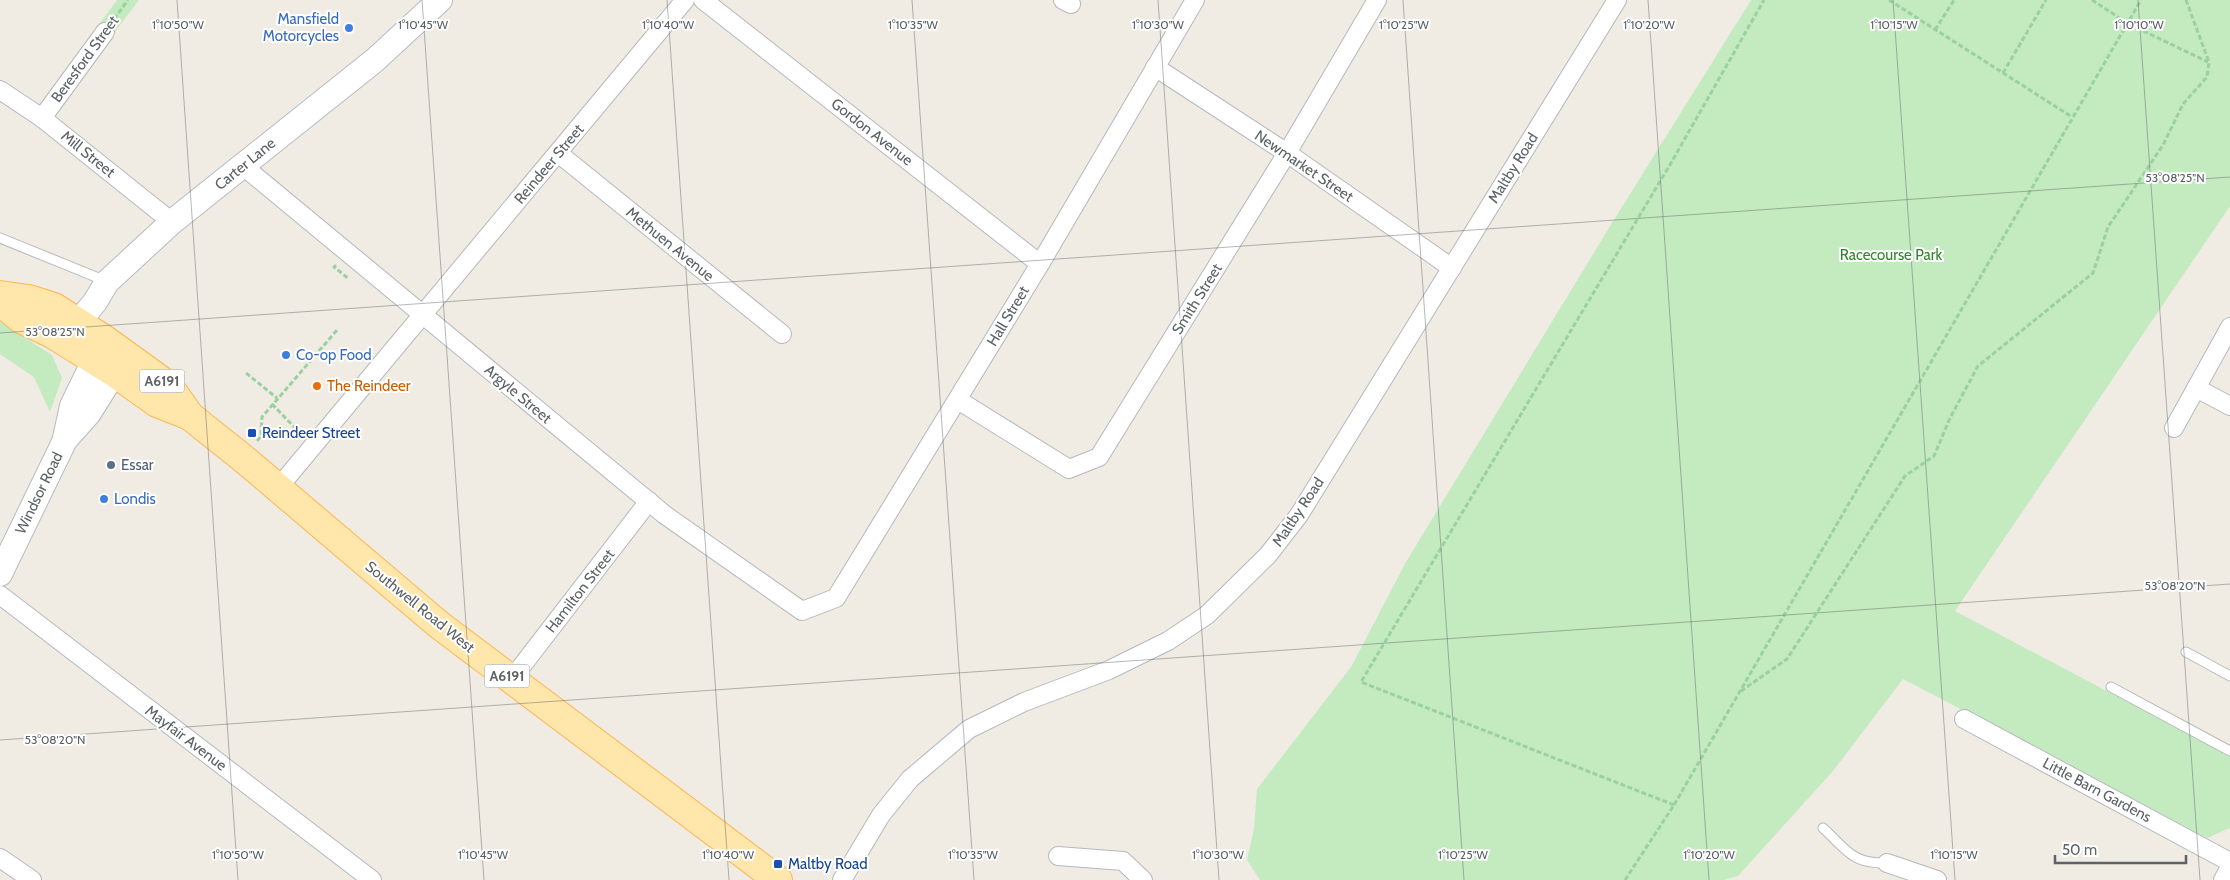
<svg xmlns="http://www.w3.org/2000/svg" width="2230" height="880" font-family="Cabin,sans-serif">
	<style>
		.green { fill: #c4eabf }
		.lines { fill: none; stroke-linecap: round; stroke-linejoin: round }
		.lane-casing { stroke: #b5b8bc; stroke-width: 11 }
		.street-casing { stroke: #b5b8bc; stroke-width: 20 }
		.secondary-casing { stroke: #b6bbc0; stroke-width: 26 }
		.primary-casing { stroke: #fdb650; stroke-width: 30 }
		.path { stroke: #9ad1a1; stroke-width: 3; stroke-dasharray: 5 2.5; stroke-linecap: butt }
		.lane { stroke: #fff; stroke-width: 9 }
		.street { stroke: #fff; stroke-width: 18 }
		.secondary { stroke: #fff; stroke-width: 24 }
		.primary { stroke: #ffe6aa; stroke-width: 28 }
		.ticks { fill: none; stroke: #5c6266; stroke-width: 1; stroke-opacity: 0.45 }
		.shop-dot { fill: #3f7fe0; stroke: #fff; stroke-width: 2 }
		.food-dot { fill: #e8710a; stroke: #fff; stroke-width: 2 }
		.transit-dot { fill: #1a4fb4; stroke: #fff; stroke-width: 2 }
		.service-dot { fill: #5c6f8a; stroke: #fff; stroke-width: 2 }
		.labels { text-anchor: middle; stroke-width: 4; stroke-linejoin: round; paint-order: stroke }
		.shield { fill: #fff; stroke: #8d9194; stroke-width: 1 }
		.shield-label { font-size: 14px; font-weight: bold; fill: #5c6266 }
		.shop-label { font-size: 15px; fill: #366cbe; stroke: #fff; text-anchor: start }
		.street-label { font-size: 15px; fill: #5c6266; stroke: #fff }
		.park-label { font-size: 15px; fill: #34842d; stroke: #fff }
		.food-label { font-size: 15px; fill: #c56008; stroke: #fff; text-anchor: start }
		.transit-label { font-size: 15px; fill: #164399; stroke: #fff; text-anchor: start }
		.service-label { font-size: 15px; fill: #4e5e75; stroke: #fff; text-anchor: start }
		.ticks-label { font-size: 12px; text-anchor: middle; fill: #5c6266; stroke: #fff; stroke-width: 4; stroke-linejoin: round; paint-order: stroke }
	</style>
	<rect width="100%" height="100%" fill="#f0ece4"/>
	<g class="green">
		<polygon points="117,0 139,0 111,37 98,26"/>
		<polygon points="1751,0 2230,0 2230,206 1955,611 2230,756 2230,828 2207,838 1903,679 1833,771 1738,876 1724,880 1260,880 1247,860 1254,829 1257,789 1351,667 1406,562 1612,223"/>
		<polygon points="0,322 52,355 62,378 50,412 34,377 0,354"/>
	</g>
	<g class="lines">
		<g class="lane-casing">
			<g id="lane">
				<polyline points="0,238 106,281"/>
				<polyline points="2186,652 2230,676"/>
				<polyline points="2111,687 2230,751"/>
				<path d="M1823,828C1847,850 1852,864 1887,863"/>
			</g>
		</g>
		<g class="street-casing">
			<g id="street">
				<polyline points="703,0 1040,264"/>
				<polyline points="1063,0 1071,4"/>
				<polyline points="1155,67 1287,153 1452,268"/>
				<polyline points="0,90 42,118 172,222"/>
				<polyline points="42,118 105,32"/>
				<polyline points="558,153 782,334"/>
				<polyline points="243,166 665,515 802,611 836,598 1040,264 1195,0"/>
				<polyline points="2196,388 2230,406"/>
				<polyline points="958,400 1069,469 1099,457 1287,153 1377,0"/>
				<polyline points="2174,428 2230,327"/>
				<polyline points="278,488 685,0"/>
				<polyline points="0,595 372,880"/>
				<polyline points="511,680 649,501"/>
				<polyline points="1964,719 2230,862"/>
				<polyline points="1058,856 1123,861 1143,880"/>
				<polyline points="0,858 32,880"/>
				<polyline points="1887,863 1937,880"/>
				<polyline points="842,880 881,815 910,779 969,729 1024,702 1109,670 1168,641 1207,615 1268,555 1299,515 1617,0"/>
				<polyline points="2223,880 2230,867"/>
			</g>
		</g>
		<g class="secondary-casing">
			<g id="secondary">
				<polyline points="66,337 95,302 107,282 172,222 375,60 440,0"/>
				<polyline points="65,438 72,406 102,344"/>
				<polyline points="0,574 65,440 89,413 124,357"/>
			</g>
		</g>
		<g class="primary-casing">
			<g id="primary">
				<polyline points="0,295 29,299 54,307 104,339 169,386 190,416 245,460 438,624 778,880"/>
				<polyline points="0,302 21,319 54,335 115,373 157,403 190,416"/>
			</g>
		</g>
		<g class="path">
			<polyline points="1889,0 2072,117"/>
			<polyline points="2092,0 2127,23 2208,62"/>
			<polyline points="114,19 128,0"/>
			<polyline points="1935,30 1954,0"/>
			<polyline points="2003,73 2046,0"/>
			<polyline points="336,265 334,267 349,279"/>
			<polyline points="246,373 277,398"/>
			<polyline points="272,404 302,435"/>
			<polyline points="257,441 261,436 262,417 338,329"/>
			<polyline points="1741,691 1787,659 1905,476 1934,456 1950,418 1978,366 2093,273 2108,227 2163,145 2183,104 2207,77 2209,62 2186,0"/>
			<polyline points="1674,805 1361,682 1671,163 1764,0"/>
			<polyline points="1625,880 1674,805 2141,0"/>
		</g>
		<use href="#lane" class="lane"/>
		<use href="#street" class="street"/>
		<use href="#secondary" class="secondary"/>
		<use href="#primary" class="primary"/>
	</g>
	<path class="ticks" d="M177,0L238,880M422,0L484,880M667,0L729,880M912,0L974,880M1158,0L1219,880M1403,0L1464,880M1648,0L1709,880M1893,0L1955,880M2138,0L2200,880M0,333L2230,177M0,740L2230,584"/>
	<g class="shop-dot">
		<circle cx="349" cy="28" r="5"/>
		<circle cx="286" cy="355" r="5"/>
		<circle cx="104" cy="499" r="5"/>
	</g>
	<circle class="food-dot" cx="317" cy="386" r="5"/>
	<g class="transit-dot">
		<rect x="247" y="428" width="10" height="10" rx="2.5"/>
		<rect x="773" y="859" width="10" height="10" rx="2.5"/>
	</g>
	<circle class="service-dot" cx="111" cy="465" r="5"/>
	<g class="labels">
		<g class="shield">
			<rect x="139.5" y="369.5" width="45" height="23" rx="4"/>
			<rect x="484.5" y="664.5" width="45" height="23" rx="4"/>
		</g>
		<g class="shield-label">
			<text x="162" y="386">A6191</text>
			<text x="507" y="681">A6191</text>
		</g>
		<g class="shop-label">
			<text x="339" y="24" text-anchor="end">Mansfield<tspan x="339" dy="17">Motorcycles</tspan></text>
			<text x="296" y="360">Co-op Food</text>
			<text x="114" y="504">Londis</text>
		</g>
		<g class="street-label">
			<text transform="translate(85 59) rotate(-54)" y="5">Beresford Street</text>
			<text transform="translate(872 132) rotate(38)" y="5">Gordon Avenue</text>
			<text transform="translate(88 154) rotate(39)" y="5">Mill Street</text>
			<text transform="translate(245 164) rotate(-39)" y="5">Carter Lane</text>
			<text transform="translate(549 164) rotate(-50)" y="5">Reindeer Street</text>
			<text transform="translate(1304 166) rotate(34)" y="5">Newmarket Street</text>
			<text transform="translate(1513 168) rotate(-58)" y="5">Maltby Road</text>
			<text transform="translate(670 244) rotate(39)" y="5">Methuen Avenue</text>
			<text transform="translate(1197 299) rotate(-58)" y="5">Smith Street</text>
			<text transform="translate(1008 316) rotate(-59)" y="5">Hall Street</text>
			<text transform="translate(518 394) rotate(40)" y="5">Argyle Street</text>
			<text transform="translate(39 493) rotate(-64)" y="5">Windsor Road</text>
			<text transform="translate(1298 512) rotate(-56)" y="5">Maltby Road</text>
			<text transform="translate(580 591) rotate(-52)" y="5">Hamilton Street</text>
			<text transform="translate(420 607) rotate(39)" y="5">Southwell Road West</text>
			<text transform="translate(186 738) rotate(37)" y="5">Mayfair Avenue</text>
			<text transform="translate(2097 790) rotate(28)" y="5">Little Barn Gardens</text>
		</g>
		<g class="park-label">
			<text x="1891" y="260">Racecourse Park</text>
		</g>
		<g class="food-label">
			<text x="327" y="391">The Reindeer</text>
		</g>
		<g class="transit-label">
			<text x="262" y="438">Reindeer Street</text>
			<text x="788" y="869">Maltby Road</text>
		</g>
		<g class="service-label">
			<text x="121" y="470">Essar</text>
		</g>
	</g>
	<g class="ticks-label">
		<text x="178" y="29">1°10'50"W</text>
		<text x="423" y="29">1°10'45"W</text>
		<text x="668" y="29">1°10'40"W</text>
		<text x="913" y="29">1°10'35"W</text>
		<text x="1158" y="29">1°10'30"W</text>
		<text x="1404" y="29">1°10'25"W</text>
		<text x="1649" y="29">1°10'20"W</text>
		<text x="1894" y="29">1°10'15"W</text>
		<text x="2139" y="29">1°10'10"W</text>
		<text x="2175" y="182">53°08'25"N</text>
		<text x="55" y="336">53°08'25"N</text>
		<text x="2175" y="590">53°08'20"N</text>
		<text x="55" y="744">53°08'20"N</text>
		<text x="238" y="859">1°10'50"W</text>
		<text x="483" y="859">1°10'45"W</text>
		<text x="728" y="859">1°10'40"W</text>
		<text x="973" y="859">1°10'35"W</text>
		<text x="1218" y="859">1°10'30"W</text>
		<text x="1463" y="859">1°10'25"W</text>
		<text x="1709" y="859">1°10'20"W</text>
		<text x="1954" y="859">1°10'15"W</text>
	</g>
	<path d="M2055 855v8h131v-8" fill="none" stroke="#5c6266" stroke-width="2.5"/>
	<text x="2062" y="855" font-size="15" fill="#5c6266" stroke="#ffffff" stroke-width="4" paint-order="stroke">50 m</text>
</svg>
